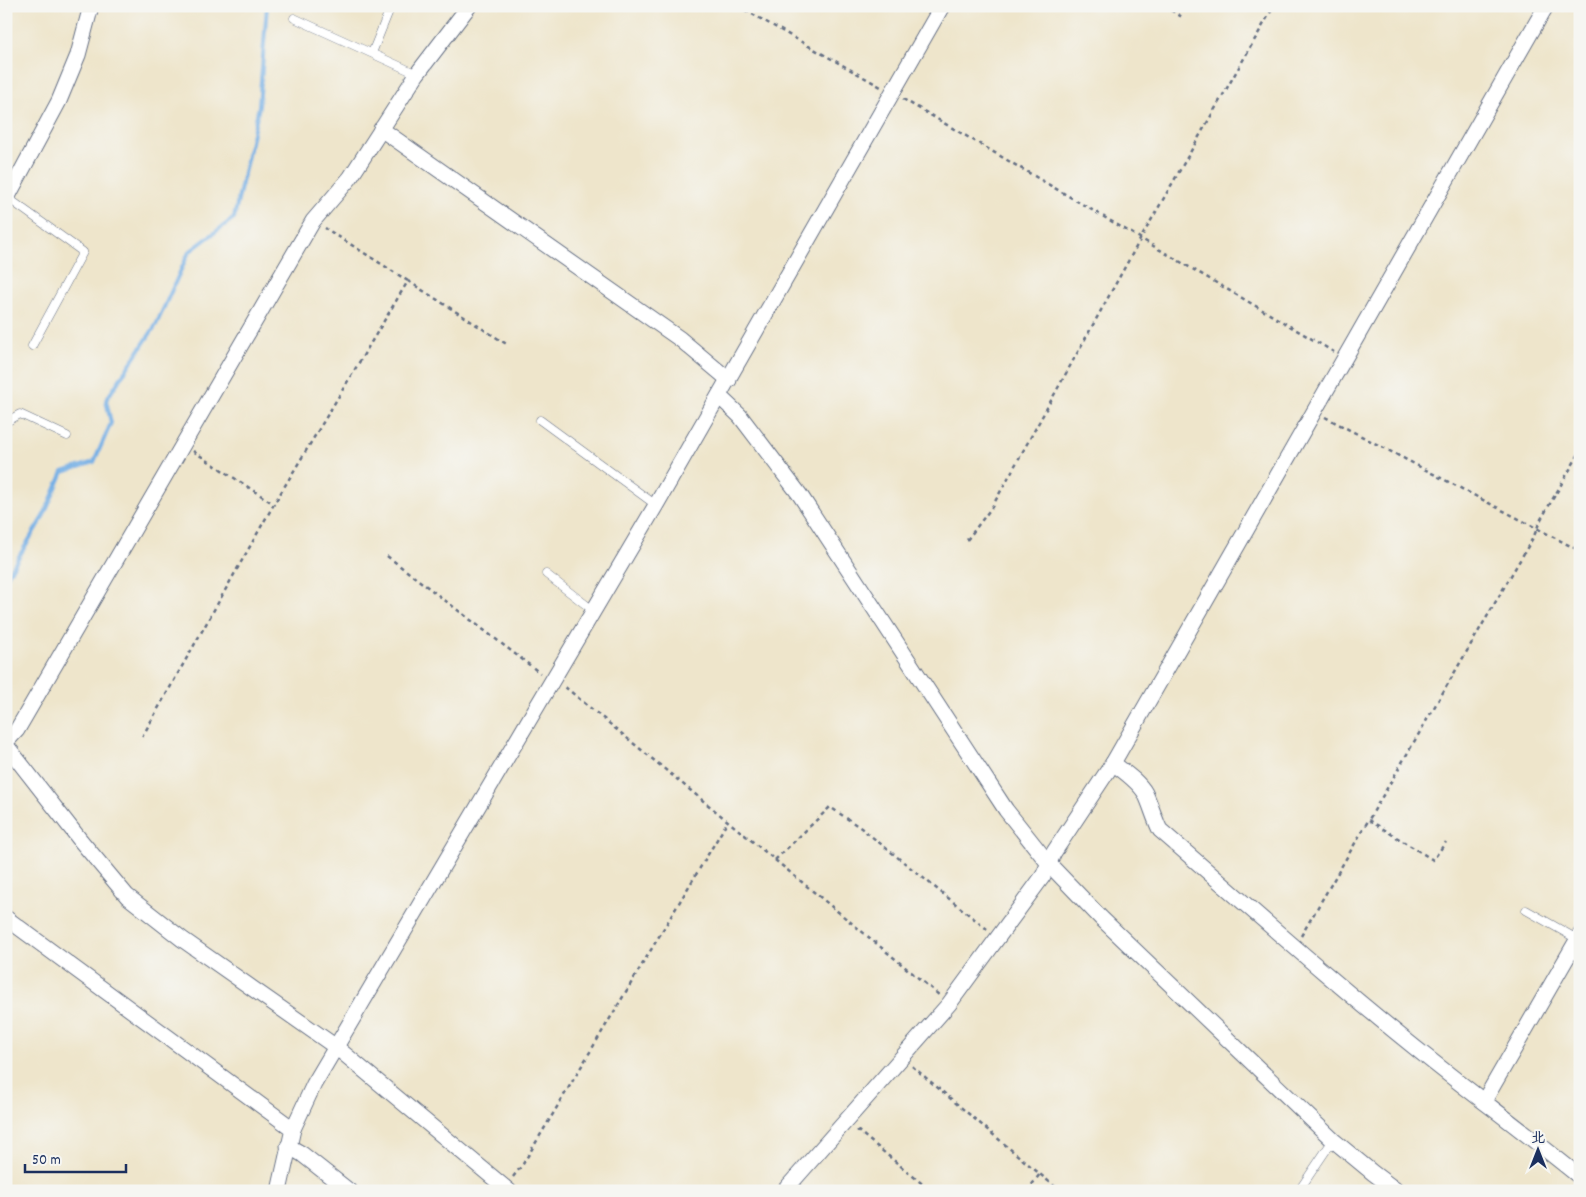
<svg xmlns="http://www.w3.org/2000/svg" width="1586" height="1197" font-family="Dekko,'LXGW WenKai TC',sans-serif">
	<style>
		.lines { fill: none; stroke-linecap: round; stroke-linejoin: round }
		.stream { stroke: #74afe5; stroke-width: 4 }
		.service-casing { stroke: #656f84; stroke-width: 9 }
		.minor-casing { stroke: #656f84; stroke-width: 17 }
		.path { stroke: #656f84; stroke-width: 2.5; stroke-dasharray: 4 4; stroke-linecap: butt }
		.service { stroke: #fff; stroke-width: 8 }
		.minor { stroke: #fff; stroke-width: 15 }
	</style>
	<rect width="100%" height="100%" fill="#f6f6f2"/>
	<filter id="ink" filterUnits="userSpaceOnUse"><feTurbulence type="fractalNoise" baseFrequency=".02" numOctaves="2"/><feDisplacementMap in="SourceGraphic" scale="10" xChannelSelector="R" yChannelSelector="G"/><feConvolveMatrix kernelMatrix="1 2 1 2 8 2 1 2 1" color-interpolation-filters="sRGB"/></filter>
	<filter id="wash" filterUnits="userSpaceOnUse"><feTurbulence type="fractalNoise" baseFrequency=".0096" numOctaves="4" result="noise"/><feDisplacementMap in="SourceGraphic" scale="20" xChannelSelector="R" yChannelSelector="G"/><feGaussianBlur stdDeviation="1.12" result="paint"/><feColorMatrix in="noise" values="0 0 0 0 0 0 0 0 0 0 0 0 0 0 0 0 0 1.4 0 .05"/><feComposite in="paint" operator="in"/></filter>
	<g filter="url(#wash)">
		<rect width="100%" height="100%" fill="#eee5cb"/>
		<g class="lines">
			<polyline class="stream" points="6,578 44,515 63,472 94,462 111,423 106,400 156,325 189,252 234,218 259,106 267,6"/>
		</g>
	</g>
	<g filter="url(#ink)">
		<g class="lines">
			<g class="service-casing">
				<g id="service">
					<polyline points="294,18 417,74"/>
					<polyline points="372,53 391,6"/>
					<polyline points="8,198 83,252 32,346"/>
					<polyline points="540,420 656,505"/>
					<polyline points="6,422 20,414 67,436"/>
					<polyline points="546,574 594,611"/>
					<polyline points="1526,910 1577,939"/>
					<polyline points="1300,1189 1333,1140"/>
				</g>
			</g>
			<g class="minor-casing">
				<g id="minor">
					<polyline points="381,129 680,339 729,380"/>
					<polyline points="6,200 59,101 78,55 91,6"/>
					<polyline points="719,396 740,416 800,495 1006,810 1049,864 1101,918 1333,1140 1373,1173 1397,1191"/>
					<polyline points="6,742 17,730 313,221 350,178 417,74 469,6"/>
					<polyline points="6,745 81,841 127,896 182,939 336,1047 509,1191"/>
					<path d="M1113,763C1124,772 1138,781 1145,793C1151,805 1154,818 1160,830C1249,907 1336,985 1428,1058C1478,1098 1530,1136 1580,1177"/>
					<polyline points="6,918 293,1129"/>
					<polyline points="1484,1101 1580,935"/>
					<polyline points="288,1146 302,1154 349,1191"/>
					<polyline points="279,1191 293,1129 314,1084 656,505 942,6"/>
					<polyline points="784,1191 949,1004 1043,876 1054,852 1113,763 1546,6"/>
				</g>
			</g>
			<g class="path">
				<polyline points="738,6 881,87"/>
				<polyline points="1164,6 1182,17"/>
				<polyline points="903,99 1334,352"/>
				<polyline points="408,281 508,345"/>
				<polyline points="1325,417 1580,551"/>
				<polyline points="193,451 274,504"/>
				<polyline points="967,540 992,507 1141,238 1274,6"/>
				<polyline points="387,556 540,673"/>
				<polyline points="565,687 939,995"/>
				<polyline points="142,737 274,504 408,281 325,228"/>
				<polyline points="1369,820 1433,860 1446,842"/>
				<polyline points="775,860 830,807 861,828 987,929"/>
				<polyline points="1301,936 1534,536 1540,521 1580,452"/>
				<polyline points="912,1066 1060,1191"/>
				<polyline points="857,1130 931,1191"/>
				<polyline points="513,1177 523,1164 728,821"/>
				<polyline points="1027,1191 1040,1174"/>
			</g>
			<use href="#service" class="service"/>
			<use href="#minor" class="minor"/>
		</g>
	</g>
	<rect width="1586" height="1197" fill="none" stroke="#f6f6f2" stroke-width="25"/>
	<g transform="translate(1538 1150)" stroke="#f6f6f2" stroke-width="4" paint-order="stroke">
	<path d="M0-4L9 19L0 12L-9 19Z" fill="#1b2f5e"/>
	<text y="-8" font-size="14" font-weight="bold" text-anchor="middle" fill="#1b2f5e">北</text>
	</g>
	<path d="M25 1164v8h101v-8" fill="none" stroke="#1b2f5e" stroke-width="2.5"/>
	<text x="32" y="1164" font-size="15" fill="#1b2f5e" stroke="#f6f6f2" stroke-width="4" paint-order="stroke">50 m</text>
</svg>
